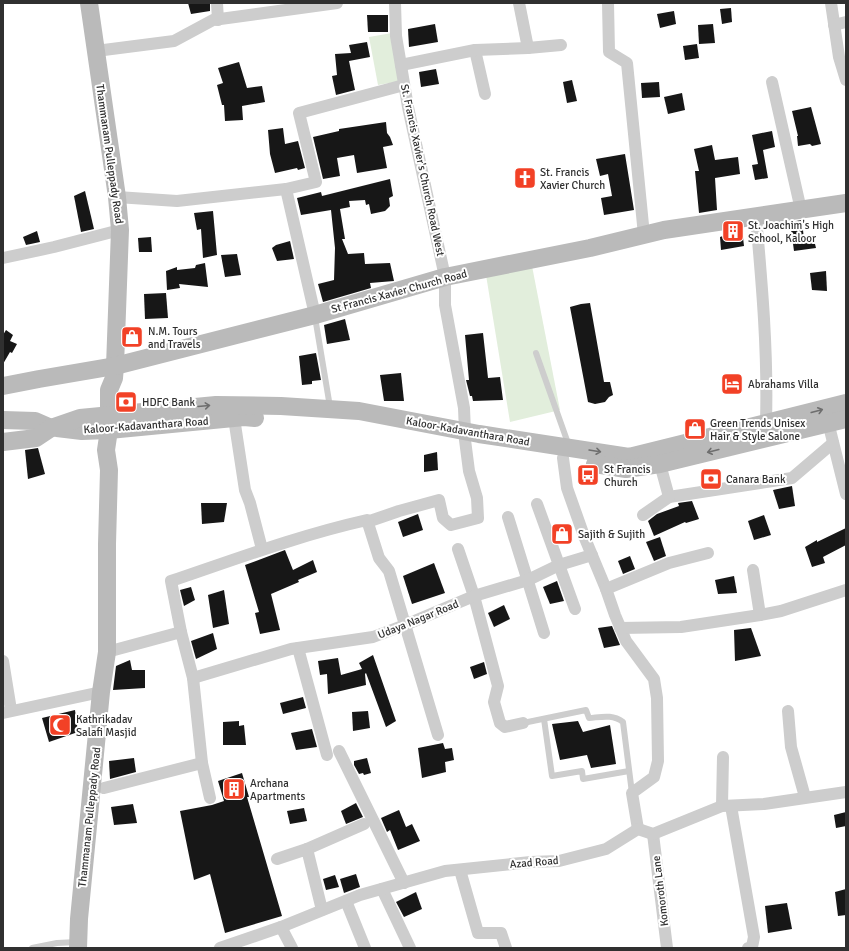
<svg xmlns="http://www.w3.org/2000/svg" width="849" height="951" font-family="Signika,sans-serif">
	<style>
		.green { fill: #e2eedc }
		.building { fill: #171717 }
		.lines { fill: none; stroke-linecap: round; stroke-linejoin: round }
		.lane { stroke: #cdcdcd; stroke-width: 6 }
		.street { stroke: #cdcdcd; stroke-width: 12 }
		.secondary { stroke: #bababa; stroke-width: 18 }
		.oneway { stroke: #6e6e6e }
		.labels { text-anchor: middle; stroke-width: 4; stroke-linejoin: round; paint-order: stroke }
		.street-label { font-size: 11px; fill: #303030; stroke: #fff }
		.poi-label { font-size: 11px; fill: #303030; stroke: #fff; text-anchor: start }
	</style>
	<rect width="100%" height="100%" fill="#fff"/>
	<g class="green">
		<polygon points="392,33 401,81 378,85 369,37"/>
		<polygon points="532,266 560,410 510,422 486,275"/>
	</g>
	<g class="building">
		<polygon points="188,3 210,3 210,11 191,14"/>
		<polygon points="731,8 732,22 722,24 720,9"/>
		<polygon points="674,11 676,24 660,28 657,14"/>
		<polygon points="367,15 388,15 388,32 368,32"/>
		<polygon points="435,24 438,42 409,47 408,29"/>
		<polygon points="713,24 715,43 699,44 698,25"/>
		<polygon points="367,42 370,57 349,61 355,90 336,95 332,76 337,75 335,54 351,53 349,45"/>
		<polygon points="697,44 699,58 685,60 683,46"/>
		<polygon points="239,62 247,88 262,86 265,102 242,106 243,120 225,121 224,105 222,105 217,85 223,83 218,68"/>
		<polygon points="436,69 439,84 421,87 419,72"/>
		<polygon points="572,80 577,101 567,103 563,82"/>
		<polygon points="659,82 660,97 642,98 641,83"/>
		<polygon points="682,93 685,110 668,114 664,97"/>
		<polygon points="811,107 821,144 812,146 810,144 798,146 797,136 798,136 792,111"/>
		<polygon points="386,122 387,133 390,137 393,145 383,147 387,168 357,173 354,155 337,158 340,176 323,179 313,137 339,131 339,129"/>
		<polygon points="283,128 285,144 298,141 305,168 298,170 297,168 275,173 270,154 268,130"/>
		<polygon points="772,131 775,147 763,150 768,178 755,180 752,165 758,164 752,135"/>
		<polygon points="712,145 715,160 738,157 740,174 715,178 717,210 699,213 695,171 699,171 694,149"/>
		<polygon points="625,154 634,210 604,215 601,198 612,196 608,174 600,176 596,159"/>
		<polygon points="390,179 393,196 389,198 390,206 385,211 371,214 369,204 366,205 365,200 349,201 350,207 340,209 345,239 342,239 348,254 364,253 365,264 390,263 394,281 370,283 371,288 323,302 318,284 334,280 335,248 331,210 301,215 297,198 321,192 322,196"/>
		<polygon points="85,191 94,229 81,232 74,196"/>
		<polygon points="213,211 217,255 203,258 201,229 197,230 194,213"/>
		<polygon points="802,220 804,240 814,240 816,248 794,251 790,222"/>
		<polygon points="742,229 744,246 721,250 720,237 723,236 723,232"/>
		<polygon points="37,231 40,242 26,245 23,237"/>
		<polygon points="151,237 152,252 139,252 138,238"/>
		<polygon points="290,241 294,259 277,261 272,248 276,245"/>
		<polygon points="237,254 241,275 225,277 221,255"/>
		<polygon points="205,263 208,287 179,284 180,288 167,290 166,271 177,267 177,270 195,268 196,265"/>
		<polygon points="826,271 827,291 812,290 810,273"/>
		<polygon points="166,293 168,318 145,319 144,294"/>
		<polygon points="590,303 604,382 610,382 613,395 609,397 605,402 595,404 588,402 570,307 581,304"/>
		<polygon points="345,319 350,340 327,344 324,325"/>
		<polygon points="6,330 13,335 10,341 17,344 12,353 10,352 3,364 3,335"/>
		<polygon points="483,333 488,378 500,377 503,400 473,401 472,396 470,396 466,380 469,380 465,335"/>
		<polygon points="316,353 321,380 312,381 312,384 302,385 299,356"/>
		<polygon points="401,373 404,401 384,401 380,375"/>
		<polygon points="38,448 45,474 28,479 25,450"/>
		<polygon points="437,452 438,470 424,472 424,455"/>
		<polygon points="792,486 795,506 779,509 773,490"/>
		<polygon points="692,501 699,519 686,523 685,522 654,536 648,521 657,514 679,506 678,503"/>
		<polygon points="201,503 227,503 224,522 202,524"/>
		<polygon points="418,514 423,530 403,537 398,522"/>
		<polygon points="764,515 771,535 754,540 748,521"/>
		<polygon points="846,528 846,545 823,557 825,563 812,567 805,547 817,540 817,542"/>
		<polygon points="660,537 666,556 654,561 646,542"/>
		<polygon points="285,550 293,570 313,560 317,572 298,580 299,582 271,594 280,630 260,634 255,613 259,612 245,565"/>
		<polygon points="630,556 635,569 623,574 618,561"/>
		<polygon points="434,563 445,593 412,604 403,576"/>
		<polygon points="734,576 737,593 718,594 715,580"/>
		<polygon points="557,581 564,601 550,604 543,587"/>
		<polygon points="191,587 195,600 184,606 180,590"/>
		<polygon points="224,590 229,624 213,628 208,595"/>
		<polygon points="504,605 510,619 494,627 488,613"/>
		<polygon points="612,626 620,645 604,648 598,628"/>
		<polygon points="751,628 761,656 735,661 734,630"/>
		<polygon points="213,633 217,649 196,659 191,641"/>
		<polygon points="373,655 396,721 386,727 366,673 365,674 366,685 328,694 327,674 320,675 318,661 338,658 341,675 362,669 359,663"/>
		<polygon points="130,660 132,670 145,670 145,688 113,690 116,666"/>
		<polygon points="484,662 487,674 474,679 470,667"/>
		<polygon points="303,697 306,708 283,714 280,703"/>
		<polygon points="75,710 78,732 49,742 42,718"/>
		<polygon points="368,711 370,728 353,731 352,712"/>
		<polygon points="239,721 239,726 244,725 246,745 223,745 223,722"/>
		<polygon points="578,721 583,732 610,725 616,764 591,768 587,755 560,760 552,724"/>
		<polygon points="312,729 317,747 296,750 291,733"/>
		<polygon points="443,743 445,749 452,748 454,760 445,762 446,772 422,778 418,748"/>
		<polygon points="134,758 136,772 110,779 109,761"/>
		<polygon points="367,758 371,773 364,775 363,773 359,774 354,765 354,761"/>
		<polygon points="242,773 249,797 247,797 282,916 225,933 210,874 194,880 180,811 212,805 224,801 218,781"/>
		<polygon points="356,803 363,817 346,824 341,811"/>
		<polygon points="133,804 137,823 114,825 111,807"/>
		<polygon points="304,808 307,821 290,824 287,811"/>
		<polygon points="399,810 406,827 412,824 420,841 398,850 390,830 387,832 381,818"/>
		<polygon points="846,812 846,826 836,828 834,815"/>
		<polygon points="356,874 360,887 344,893 340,879"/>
		<polygon points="335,875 339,887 326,890 323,879"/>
		<polygon points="846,889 846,915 838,916 835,892"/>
		<polygon points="416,892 422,909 404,917 396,902"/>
		<polygon points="787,903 792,929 768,933 765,906"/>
	</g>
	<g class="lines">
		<g class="lane">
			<polyline points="315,317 330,407"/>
			<polyline points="536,353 569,446"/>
			<polyline points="544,719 552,776 582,771 583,779 629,771"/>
			<path d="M523,723L586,710L589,718C602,717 612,714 623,722L632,793"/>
			<polyline points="32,948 57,943 77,942"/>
		</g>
		<g class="street">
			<polyline points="217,3 218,20"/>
			<polyline points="395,3 396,36 408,107 445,277 445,305 464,408 465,432"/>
			<polyline points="519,3 528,48"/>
			<polyline points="608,3 609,52 627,63 644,235"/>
			<polyline points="831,3 839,57 846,80"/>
			<polyline points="834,25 846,22"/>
			<polyline points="475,50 485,94"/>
			<polyline points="96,51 174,41 213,20 337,3"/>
			<polyline points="401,65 475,50 528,48 561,45"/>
			<polyline points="772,82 801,210"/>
			<polyline points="117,197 177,201 286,189"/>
			<path d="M756,217C762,285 768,353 766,422"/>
			<polyline points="3,258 54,247 120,230"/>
			<polyline points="315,315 286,189 316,182 299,113 404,85"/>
			<polyline points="234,418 245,490 250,503 262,549"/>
			<polyline points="828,422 846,494"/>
			<polyline points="563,458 567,488 584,536 606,589 615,615 626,641 654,679 657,698 658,761 654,777 632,793 638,829"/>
			<polyline points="660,464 669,497 792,478 833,443"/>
			<polyline points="537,504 575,609"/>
			<polyline points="643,515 669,497"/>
			<polyline points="508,517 544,633"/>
			<polyline points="367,522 399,511 439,500 443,518 451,525 478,518 477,498 469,471 465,440"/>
			<polyline points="458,549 474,596 498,686 494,702 500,723 505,727 523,723"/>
			<polyline points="753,570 760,615"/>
			<polyline points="606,589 669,563 708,553"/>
			<polyline points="620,628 681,627 760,615 781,611 846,590"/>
			<path d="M181,632L171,581C236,559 300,535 367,520L379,558L389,571L438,735"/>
			<polyline points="298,648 327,755"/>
			<polyline points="107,652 181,632 193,678 202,763 210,798"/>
			<polyline points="3,661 11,710"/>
			<polyline points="193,678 291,649 373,637 405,625 474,596 528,580 559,565 592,555"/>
			<polyline points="788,711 791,747 805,797"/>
			<polyline points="3,713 101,692"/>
			<polyline points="339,751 404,883"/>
			<polyline points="104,788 202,763"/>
			<polyline points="722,806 723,757"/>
			<polyline points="731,806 754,937 752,947 748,948"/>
			<polyline points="653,834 667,948"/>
			<polyline points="307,849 364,824"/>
			<polyline points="277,859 307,849 322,910"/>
			<polyline points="460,870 478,933 501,933 506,948"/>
			<polyline points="382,889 410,948"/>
			<polyline points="346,901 365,948"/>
			<polyline points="281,927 292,948"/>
			<polyline points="220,948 281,927 360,895 445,871 531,862 559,861 606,849 638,829 653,834 722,806 764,804 846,792"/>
		</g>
		<g class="secondary">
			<polyline points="89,3 117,197 120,230 115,366 114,378 109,390 109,415"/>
			<polyline points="3,386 39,379 115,366 315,315 445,277 590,248 664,230 846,203"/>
			<polyline points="3,420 35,421 51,428"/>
			<polyline points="57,428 82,431 109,430 244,417 255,418"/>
			<polyline points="3,442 36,438 51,428 80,418 216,405 281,406 359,411 479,434 629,457 846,403"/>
			<polyline points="595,464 626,469 660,464 846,419"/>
			<polyline points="78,948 79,919 101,692 107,652 107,544 109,470 106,450 109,430"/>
		</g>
	</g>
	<defs><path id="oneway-shaft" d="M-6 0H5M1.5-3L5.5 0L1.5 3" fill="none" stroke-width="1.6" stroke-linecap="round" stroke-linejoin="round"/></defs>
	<g class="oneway">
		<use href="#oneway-shaft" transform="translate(204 406) rotate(-5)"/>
		<use href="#oneway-shaft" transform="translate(817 411) rotate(-15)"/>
		<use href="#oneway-shaft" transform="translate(595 451) rotate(9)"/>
		<use href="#oneway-shaft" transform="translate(713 451) rotate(166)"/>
	</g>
	<defs>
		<g id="church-square" transform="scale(1.15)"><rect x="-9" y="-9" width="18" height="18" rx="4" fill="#f24126" stroke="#fff"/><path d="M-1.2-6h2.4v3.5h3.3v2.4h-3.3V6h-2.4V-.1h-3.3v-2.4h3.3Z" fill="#fff"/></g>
		<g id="building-square" transform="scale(1.15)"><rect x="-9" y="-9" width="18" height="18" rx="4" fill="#f24126" stroke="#fff"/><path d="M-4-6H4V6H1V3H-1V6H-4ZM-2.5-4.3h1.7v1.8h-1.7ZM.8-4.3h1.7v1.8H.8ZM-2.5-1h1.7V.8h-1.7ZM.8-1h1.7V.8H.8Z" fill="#fff"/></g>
		<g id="shop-square" transform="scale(1.15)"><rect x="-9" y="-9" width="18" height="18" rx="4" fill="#f24126" stroke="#fff"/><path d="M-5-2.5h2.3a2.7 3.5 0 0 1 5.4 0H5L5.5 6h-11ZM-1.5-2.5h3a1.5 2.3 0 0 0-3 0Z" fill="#fff"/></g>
		<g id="hotel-square" transform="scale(1.15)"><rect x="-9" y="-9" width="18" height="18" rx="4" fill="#f24126" stroke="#fff"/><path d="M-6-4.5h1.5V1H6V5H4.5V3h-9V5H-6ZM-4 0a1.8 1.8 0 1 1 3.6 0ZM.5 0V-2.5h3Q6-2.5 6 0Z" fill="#fff"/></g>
		<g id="bank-square" transform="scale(1.15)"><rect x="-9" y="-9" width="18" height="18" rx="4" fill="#f24126" stroke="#fff"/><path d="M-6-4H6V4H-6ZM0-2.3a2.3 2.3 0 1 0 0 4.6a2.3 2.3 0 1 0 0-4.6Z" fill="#fff"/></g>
		<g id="bus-square" transform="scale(1.15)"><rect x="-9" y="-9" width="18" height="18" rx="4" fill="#f24126" stroke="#fff"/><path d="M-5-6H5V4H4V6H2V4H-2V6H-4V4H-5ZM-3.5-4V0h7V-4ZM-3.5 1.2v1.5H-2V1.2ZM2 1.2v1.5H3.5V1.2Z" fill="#fff"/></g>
		<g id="mosque-square" transform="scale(1.15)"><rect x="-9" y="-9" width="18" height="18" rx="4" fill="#f24126" stroke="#fff"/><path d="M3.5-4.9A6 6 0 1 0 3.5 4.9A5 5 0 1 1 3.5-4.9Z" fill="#fff"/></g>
	</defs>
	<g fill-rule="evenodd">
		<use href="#church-square" x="525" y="178"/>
		<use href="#building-square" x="733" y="231"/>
		<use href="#shop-square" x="132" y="337"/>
		<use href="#hotel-square" x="732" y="384"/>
		<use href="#bank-square" x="126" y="402"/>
		<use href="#shop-square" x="695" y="429"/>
		<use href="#bus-square" x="588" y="475"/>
		<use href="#bank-square" x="711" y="479"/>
		<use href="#shop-square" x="562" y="534"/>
		<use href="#mosque-square" x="60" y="725"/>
		<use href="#building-square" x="234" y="789"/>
	</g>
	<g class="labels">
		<g class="street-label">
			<text transform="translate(110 154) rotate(82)" y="4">Thammanam Pulleppady Road</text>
			<text transform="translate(423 170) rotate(78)" y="4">St. Francis Xavier's Church Road West</text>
			<text transform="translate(399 291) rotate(-15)" y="4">St Francis Xavier Church Road</text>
			<text transform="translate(146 425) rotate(-4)" y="4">Kaloor-Kadavanthara Road</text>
			<text transform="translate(468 431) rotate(10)" y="4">Kaloor-Kadavanthara Road</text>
			<text transform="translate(418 619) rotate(-22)" y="4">Udaya Nagar Road</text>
			<text transform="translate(89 817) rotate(-84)" y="4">Thammanam Pulleppady Road</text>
			<text transform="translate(534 862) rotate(-5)" y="4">Azad Road</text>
			<text transform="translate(660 891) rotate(-97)" y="4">Komoroth Lane</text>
		</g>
		<g class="poi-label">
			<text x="540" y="176">St. Francis<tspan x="540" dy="13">Xavier Church</tspan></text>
			<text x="748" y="229">St. Joachim's High<tspan x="748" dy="13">School, Kaloor</tspan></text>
			<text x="148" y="335">N.M. Tours<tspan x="148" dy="13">and Travels</tspan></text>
			<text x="748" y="388">Abrahams Villa</text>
			<text x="142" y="406">HDFC Bank</text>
			<text x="710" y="427">Green Trends Unisex<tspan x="710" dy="13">Hair &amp; Style Salone</tspan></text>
			<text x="604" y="473">St Francis<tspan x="604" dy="13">Church</tspan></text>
			<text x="726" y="483">Canara Bank</text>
			<text x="578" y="538">Sajith &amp; Sujith</text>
			<text x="76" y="723">Kathrikadav<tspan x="76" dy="13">Salafi Masjid</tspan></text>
			<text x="250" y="787">Archana<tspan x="250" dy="13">Apartments</tspan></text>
		</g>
	</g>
	<rect width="849" height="951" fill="none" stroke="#303030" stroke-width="8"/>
</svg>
